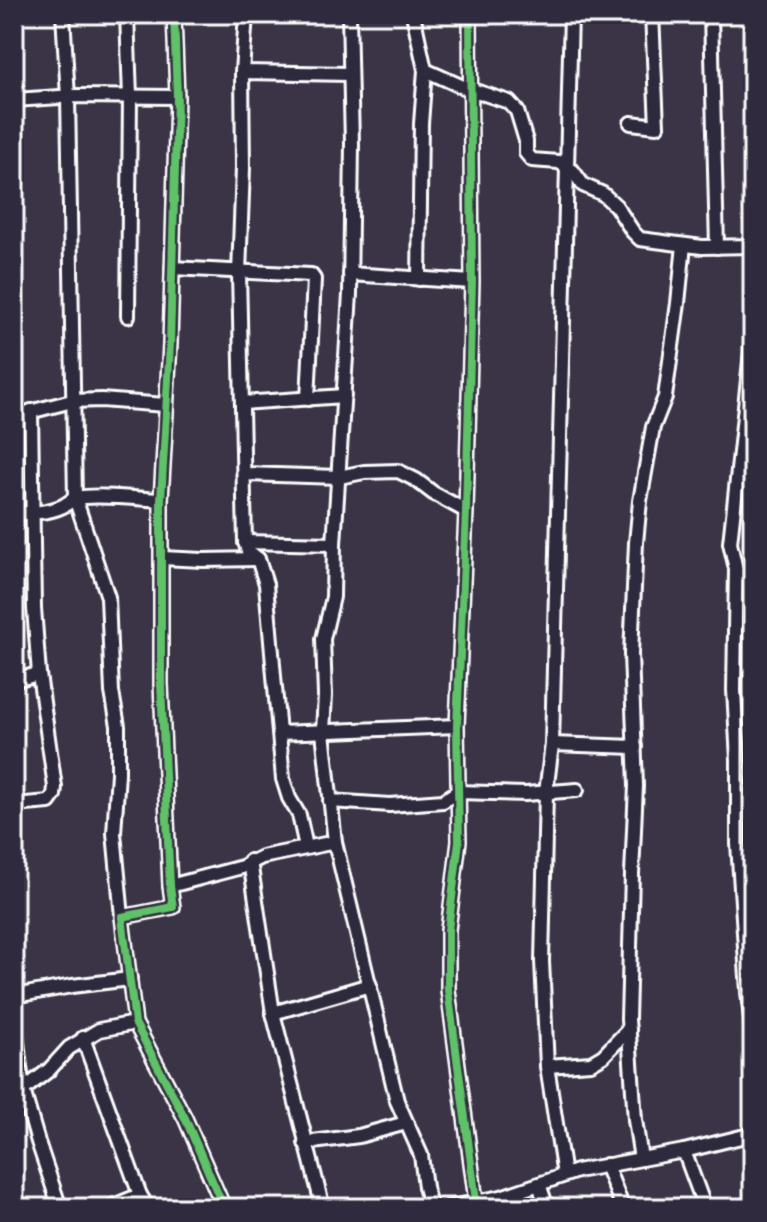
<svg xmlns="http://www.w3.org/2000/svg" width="767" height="1222" font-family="Kalam,sans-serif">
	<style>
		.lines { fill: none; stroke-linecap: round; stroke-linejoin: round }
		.minor-casing { stroke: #fff; stroke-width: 18 }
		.minor { stroke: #2f2a3d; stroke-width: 12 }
		.cycleway-casing { stroke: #2f2a3d; stroke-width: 13 }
		.cycleway { stroke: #61c268; stroke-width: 8 }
	</style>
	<rect width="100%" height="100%" fill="#3b3346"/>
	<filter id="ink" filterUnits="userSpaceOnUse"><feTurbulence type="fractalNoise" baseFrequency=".0125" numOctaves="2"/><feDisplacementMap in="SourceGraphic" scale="16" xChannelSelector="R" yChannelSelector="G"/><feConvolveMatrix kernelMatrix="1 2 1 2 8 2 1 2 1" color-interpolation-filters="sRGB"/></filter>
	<g filter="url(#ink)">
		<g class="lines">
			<g class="minor-casing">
				<g id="minor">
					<polyline points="63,14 68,97 75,498 108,597 112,692 118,726 118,773 114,833 122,917"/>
					<polyline points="127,14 130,97 128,316"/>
					<polyline points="174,14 177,97 170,344 161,500 161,684 170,886 173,907 122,917 135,1023 185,1118 224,1208"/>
					<polyline points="246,14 242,72 243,168 239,273 245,542 248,551 258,559 266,584 283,779 289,798 299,815 306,847"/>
					<polyline points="413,14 425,70 421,124 419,279"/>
					<polyline points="470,14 472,282 466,511 457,726 459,841 448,930 448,990 476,1201"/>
					<polyline points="711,14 717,247"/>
					<polyline points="425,70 463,87 509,102 517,111 526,141 526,153 532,160 559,162 573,171 583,185 603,194 616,206 633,232 640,239 702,247 753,246"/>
					<polyline points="242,72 350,74"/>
					<polyline points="14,100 75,96 177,97"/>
					<polyline points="631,123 657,126 652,14"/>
					<polyline points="172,268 311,275 314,279 308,399"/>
					<polyline points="350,274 472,282"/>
					<polyline points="753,334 730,543 736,569 734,690 738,760 738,844 748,992 753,1036"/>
					<polyline points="242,403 344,396"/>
					<polyline points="14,416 72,401 101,400 165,405"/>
					<polyline points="244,474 339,477 364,472 398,471 416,480 433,493 466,511"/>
					<path d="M14,513C31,513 48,513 63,506C67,504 70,501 74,499C90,493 142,499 161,500"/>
					<polyline points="245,542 334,544"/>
					<polyline points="162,558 203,560 258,559"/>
					<polyline points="14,680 39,674"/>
					<polyline points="279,733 457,726"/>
					<polyline points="552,744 635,747"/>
					<polyline points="330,801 390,805 443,801 457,792 525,794 577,790"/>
					<polyline points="14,805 49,802 54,795 55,787 39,674 34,608 31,411"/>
					<polyline points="335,842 323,732 325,695 323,639 333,597 334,544 350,294 352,144 349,14"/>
					<polyline points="250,861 273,1013 323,1208"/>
					<polyline points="170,886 242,867 262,857 335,842 397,1101 421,1155 425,1187 431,1208"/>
					<polyline points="14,996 72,986 130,979"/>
					<polyline points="273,1013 370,985"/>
					<polyline points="14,1019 23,1090 38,1142 60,1208"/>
					<polyline points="83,1038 140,1195 148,1208"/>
					<polyline points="547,1066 591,1063 603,1056 629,1029"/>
					<polyline points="14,1105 23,1090 49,1070 69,1048 99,1030 135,1023"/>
					<polyline points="305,1143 359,1136 406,1123"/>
					<polyline points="684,1151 705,1208"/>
					<polyline points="641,1159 635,1120 628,1019 632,874 636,786 631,654 636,543 640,501 653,427 665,397 678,303 684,245"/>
					<polyline points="606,1165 623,1208"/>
					<polyline points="564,1175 547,1066 542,961 546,793 552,744 571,14"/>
					<polyline points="539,1184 547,1208"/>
					<polyline points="108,1208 140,1195"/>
					<polyline points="447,1208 501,1197 577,1171 684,1151 753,1134"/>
				</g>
			</g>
			<use href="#minor" class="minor"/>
			<g class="cycleway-casing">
				<g id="cycleway">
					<polyline points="174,14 177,97 170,344 161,500 161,684 170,886 173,907 122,917 135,1023 185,1118 224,1208"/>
					<polyline points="470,14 472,282 466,511 457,726 459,841 448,930 448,990 476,1201"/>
				</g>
			</g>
			<use href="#cycleway" class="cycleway"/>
		</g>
	</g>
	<rect width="767" height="1222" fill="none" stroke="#2f2a3d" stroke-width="48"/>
	<rect x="24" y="24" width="719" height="1174" fill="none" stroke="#fff" stroke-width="3" filter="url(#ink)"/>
</svg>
